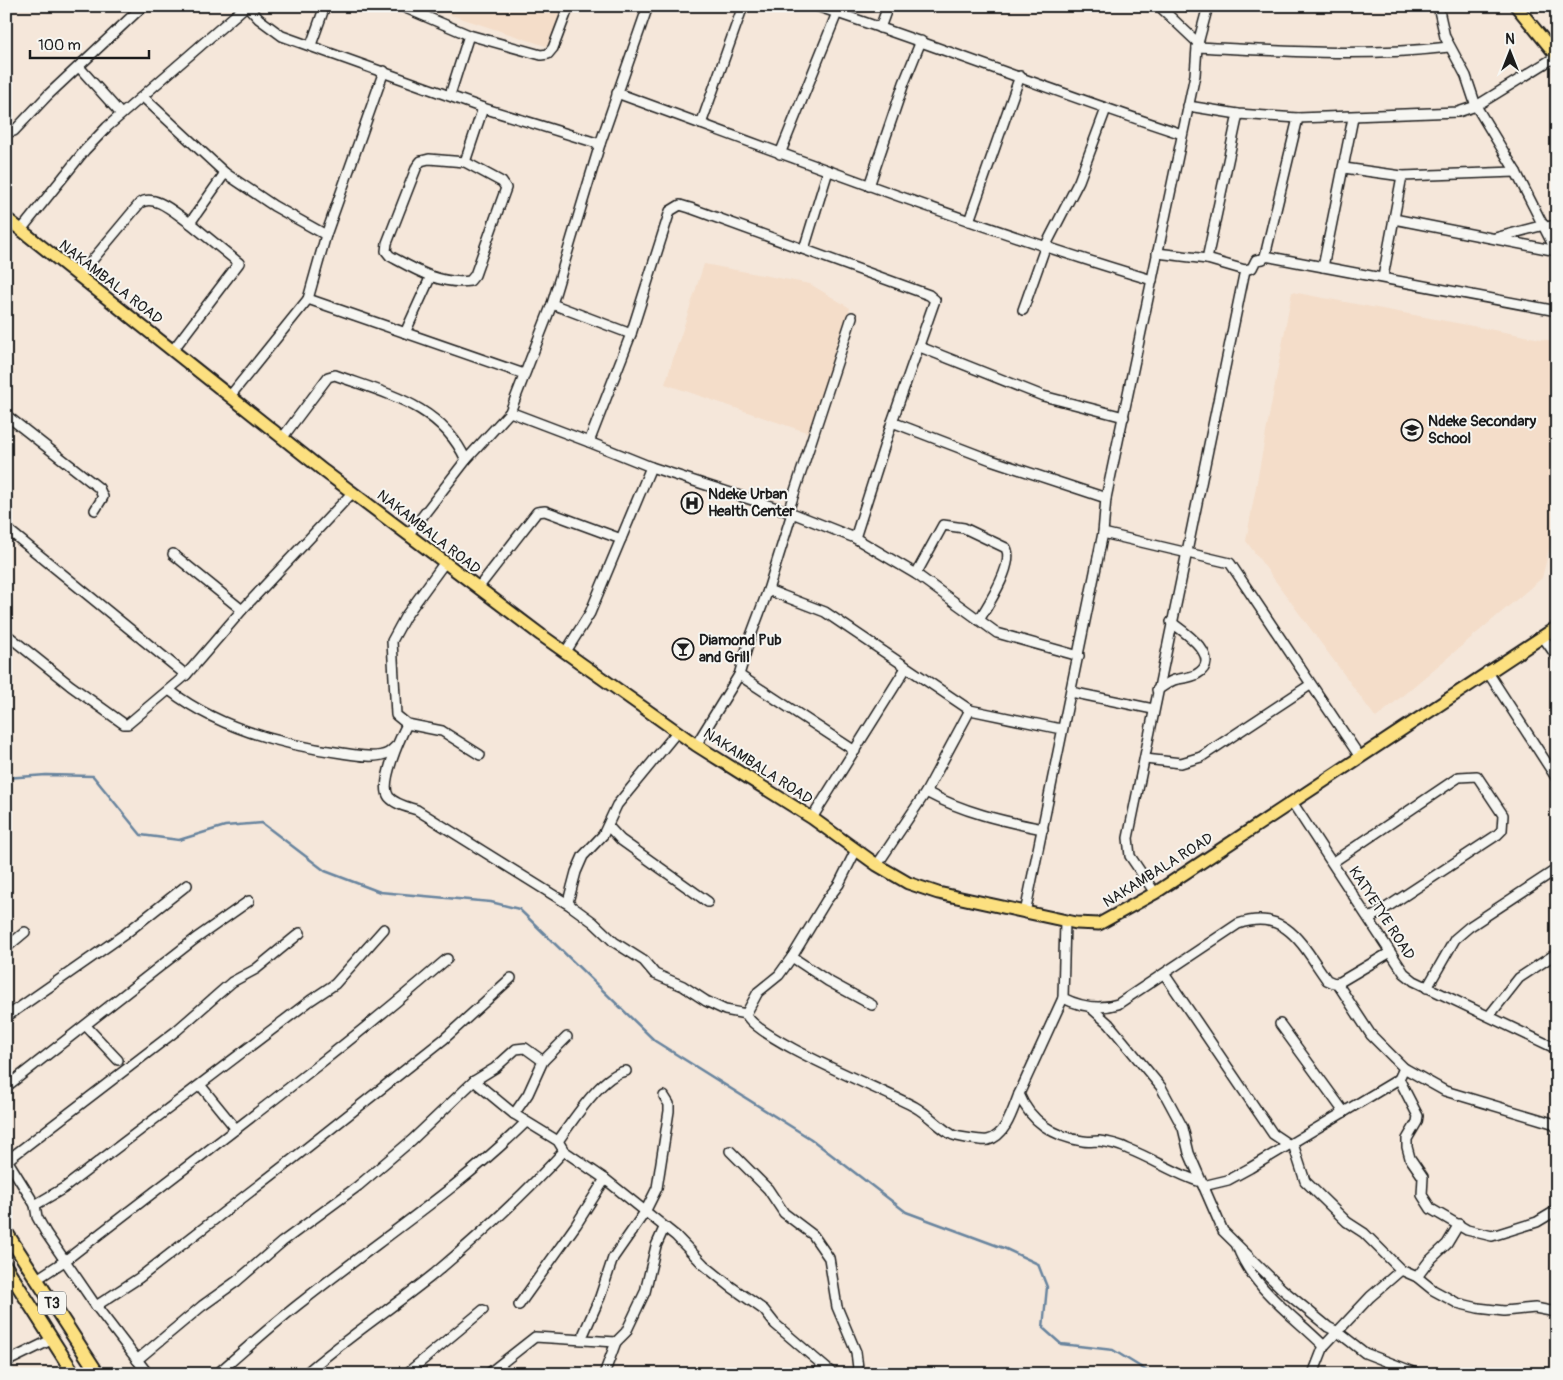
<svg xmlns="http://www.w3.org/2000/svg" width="1563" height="1380" font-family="Pangolin,sans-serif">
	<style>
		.built { fill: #f4ddc9 }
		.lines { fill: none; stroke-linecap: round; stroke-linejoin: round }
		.stream { stroke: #68849e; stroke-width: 2.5 }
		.minor-casing { stroke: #1c1c1c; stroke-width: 12 }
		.major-casing { stroke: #1c1c1c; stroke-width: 15 }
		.highway-casing { stroke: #1c1c1c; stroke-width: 16 }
		.minor { stroke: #f6f6f2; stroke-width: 9 }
		.major { stroke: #fce080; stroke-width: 11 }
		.highway { stroke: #fce080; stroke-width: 12 }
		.labels { text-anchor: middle; stroke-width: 4; stroke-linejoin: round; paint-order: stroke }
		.shield { fill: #f6f6f2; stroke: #5d5d5c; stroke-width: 1 }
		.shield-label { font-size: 14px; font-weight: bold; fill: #1c1c1c }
		.street-label { font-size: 15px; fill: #1c1c1c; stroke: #f6f6f2 }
		.poi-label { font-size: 15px; font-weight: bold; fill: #1c1c1c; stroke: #f6f6f2; text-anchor: start }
	</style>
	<rect width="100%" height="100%" fill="#f5e7da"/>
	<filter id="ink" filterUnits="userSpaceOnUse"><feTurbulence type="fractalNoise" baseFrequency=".02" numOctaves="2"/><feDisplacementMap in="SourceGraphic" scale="10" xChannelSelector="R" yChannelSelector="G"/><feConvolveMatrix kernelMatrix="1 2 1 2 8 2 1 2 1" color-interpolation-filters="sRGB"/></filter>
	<g filter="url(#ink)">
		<g class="built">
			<polygon points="424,6 568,6 555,49"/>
			<polygon points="704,264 810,284 850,308 809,433 665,384"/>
			<polygon points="1292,292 1557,342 1557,518 1542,578 1376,718 1246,541"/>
		</g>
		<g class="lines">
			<polyline class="stream" points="6,778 46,775 93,776 141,835 179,840 225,826 262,823 325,871 380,892 491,902 519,909 655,1041 811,1139 906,1212 1006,1249 1038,1264 1047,1287 1043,1328 1061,1344 1113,1350 1152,1374"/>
			<g class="minor-casing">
				<g id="minor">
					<polyline points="247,6 259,19 282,36 483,108 600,144"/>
					<polyline points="401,6 469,35 541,55 548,54 553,48 569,6"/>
					<path d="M816,6C939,46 1059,94 1182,134"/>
					<polyline points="1159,6 1198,43"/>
					<polyline points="1438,6 1445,37 1466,76 1476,106 1516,172 1556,251"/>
					<polyline points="880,28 888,6"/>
					<polyline points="311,45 325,6"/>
					<path d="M1197,47C1280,51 1366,57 1449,47"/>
					<polyline points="79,67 121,114"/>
					<path d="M617,93C795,158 971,226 1152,280"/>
					<polyline points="450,95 469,35"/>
					<polyline points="143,97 225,173 274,206 326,235"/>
					<polyline points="1188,106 1238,114 1298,118 1458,112 1476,106 1557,56"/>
					<polyline points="701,124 743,6"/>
					<polyline points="6,132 14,131 48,95 143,6"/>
					<polyline points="780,154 837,13"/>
					<path d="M429,159L465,162L502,182L506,188L475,275L470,281C440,285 416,270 390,256L386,251L387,243L417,166L421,161Z"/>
					<polyline points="465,162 483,108"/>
					<polyline points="1344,168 1402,176 1516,172"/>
					<polyline points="869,186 904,83 921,41"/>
					<polyline points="1394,219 1557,251"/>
					<polyline points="969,221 1020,76"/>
					<polyline points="1545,228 1557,224"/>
					<polyline points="21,230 85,150 107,127 246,6"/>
					<polyline points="1495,238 1544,225"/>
					<polyline points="804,249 828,171"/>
					<polyline points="1265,256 1298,118"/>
					<polyline points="1207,259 1238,114"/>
					<polyline points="1323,267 1353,118"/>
					<polyline points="1245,270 1252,268 1256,260 1263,259 1265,256 1557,311"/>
					<path d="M79,276L140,203C155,193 176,214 190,223L225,173"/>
					<polyline points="1383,277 1402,176"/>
					<polyline points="308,299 326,235 384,71"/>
					<polyline points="552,304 631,334"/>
					<polyline points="1023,310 1046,245 1079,181 1106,109"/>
					<polyline points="405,333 430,278"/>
					<polyline points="920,347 1043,396 1124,417"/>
					<polyline points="173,350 239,263 190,223"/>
					<polyline points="230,396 308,299 524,374"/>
					<polyline points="510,412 589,442 631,334 670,211 680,205 690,208 929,295 935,300 892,422 855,538"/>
					<polyline points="6,415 99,488 103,497 95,510"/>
					<polyline points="892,422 991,460 1106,498"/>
					<path d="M283,437L328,377L335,375C387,394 441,405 466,460"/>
					<polyline points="589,442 651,467 792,513 855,538 916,574 997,633 1079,656"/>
					<polyline points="788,512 852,317"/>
					<polyline points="6,528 186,675"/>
					<polyline points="1103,533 1230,563 1360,757"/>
					<polyline points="408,535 466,460 510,412 552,304 600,144 648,6"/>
					<polyline points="173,554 242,610"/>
					<polyline points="445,562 405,617 392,641 396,715 407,724 442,731 480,755"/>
					<path d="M916,574L943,525L964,528L1006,548C1015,564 988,605 979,620"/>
					<polyline points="478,588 537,512 545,511 621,539"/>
					<polyline points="768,590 825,612 970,710"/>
					<polyline points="6,634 71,686 124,724 128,724 186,675 242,610 353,492"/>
					<polyline points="1543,637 1557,657"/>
					<polyline points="565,653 590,613 651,467"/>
					<polyline points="1487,671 1557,779"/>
					<polyline points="739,675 855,751"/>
					<path d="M169,690C218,728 282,745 342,753C355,755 376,759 388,753C391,751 394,748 396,746"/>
					<path d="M1157,690C1163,687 1168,682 1174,680C1181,678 1191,678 1197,674C1224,658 1183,631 1171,622"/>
					<polyline points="1071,692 1153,709"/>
					<path d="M407,724C400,738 379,784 389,797C396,805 408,807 417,810L571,906L593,922L614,942L644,961L655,974L683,986L706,1001L725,1010L746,1014C757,1040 884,1090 915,1107C929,1115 939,1127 951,1134C955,1137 983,1141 988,1140C1006,1136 1013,1109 1019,1094"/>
					<polyline points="696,745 739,675 750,638 768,590 792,513"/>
					<polyline points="1145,759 1181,763 1201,757 1310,685"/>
					<path d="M926,792C963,812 1002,821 1043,829"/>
					<polyline points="1292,802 1404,973 1414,981 1557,1049"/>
					<polyline points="812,818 906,668"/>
					<polyline points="608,826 621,840 708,902"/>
					<polyline points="1333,862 1459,777 1477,776 1503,815 1502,830 1497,835 1369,919"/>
					<polyline points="877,865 926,792 970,710 1061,729"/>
					<polyline points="1155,893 1130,856 1128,838 1245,270 1207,259 1157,253"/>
					<polyline points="571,906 568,902 576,872 583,856 603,835 617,805 677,732"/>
					<polyline points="1025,913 1103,533 1106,498 1195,75 1197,47 1208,6"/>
					<path d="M1065,921L1063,998C1081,1007 1099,1010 1118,1004L1238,924C1287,907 1303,947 1327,980L1334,983L1340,982L1389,953"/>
					<polyline points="6,948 25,932"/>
					<polyline points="792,957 828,981 872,1005"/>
					<polyline points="1165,975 1273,1134 1288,1144"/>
					<polyline points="1337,983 1371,1035 1404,1068 1445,1091 1552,1123 1557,1128"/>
					<polyline points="1427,988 1455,939 1469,927 1557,869"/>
					<path d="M1063,998L1019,1094C1030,1121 1054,1137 1083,1141C1088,1142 1094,1141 1099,1141C1108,1142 1120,1145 1128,1149C1154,1159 1175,1174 1201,1182"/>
					<polyline points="1090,1007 1109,1024 1161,1087 1183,1128 1189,1153 1223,1231 1282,1289 1328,1327 1338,1332 1365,1353 1419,1374"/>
					<polyline points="746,1014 758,992 779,975 792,957 826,901 839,884 856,850"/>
					<polyline points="1489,1016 1519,978 1557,953"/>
					<polyline points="6,1017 125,934 187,885"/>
					<polyline points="1280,1024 1344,1112"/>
					<polyline points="86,1026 118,1060"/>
					<polyline points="1404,1068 1399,1079 1418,1116 1417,1122 1407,1139 1407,1147 1410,1158 1423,1177 1422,1195 1431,1209 1467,1230 1492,1236 1537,1222 1557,1210"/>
					<polyline points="474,1081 514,1114 558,1141 564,1151 605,1179 676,1236 704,1265 730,1286 764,1310 775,1324 833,1374"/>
					<polyline points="201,1086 236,1129"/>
					<polyline points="6,1087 195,939 249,901"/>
					<polyline points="514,1114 528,1094 543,1061 567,1037"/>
					<path d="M558,1141C572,1122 602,1074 626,1071"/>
					<polyline points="1293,1144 1305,1181 1347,1222 1364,1233 1401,1270 1417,1277 1433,1290 1457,1303 1478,1308 1504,1311 1535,1308 1556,1312"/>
					<polyline points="730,1151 768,1189 784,1213 813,1235 829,1258 837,1307 856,1352 858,1368 855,1374"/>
					<polyline points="6,1158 35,1205 37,1217 46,1233 96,1306 148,1374"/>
					<polyline points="9,1159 176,1031 232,982 256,969 300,933"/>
					<polyline points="1203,1186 1228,1180 1250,1168 1399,1079"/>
					<polyline points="35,1205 64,1188 311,1000 335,984 384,929"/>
					<path d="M1237,1246C1253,1289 1293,1315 1324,1346"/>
					<polyline points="1417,1277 1429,1261 1447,1244 1459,1224"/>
					<path d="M37,1279L66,1260C194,1160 324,1065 447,959"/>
					<polyline points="519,1305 576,1225 605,1179"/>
					<polyline points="96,1306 139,1278 294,1158 444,1039 511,978"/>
					<polyline points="584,1333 600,1297 613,1258 645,1212 657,1188 669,1111 669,1104 664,1096"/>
					<polyline points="137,1360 202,1306 237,1281 282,1242 358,1186 412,1140 474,1081 495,1068 516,1049 525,1048 543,1061"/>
					<polyline points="6,1362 53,1339"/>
					<polyline points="6,1373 7,1374"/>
					<path d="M217,1374C246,1349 274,1323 304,1300C378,1241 458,1189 526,1122"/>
					<path d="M305,1374C346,1338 392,1308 434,1274C480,1235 523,1196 564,1151"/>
					<polyline points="406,1374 483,1310"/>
					<polyline points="488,1374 535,1337 616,1342"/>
					<polyline points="604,1374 616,1342 626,1332 645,1292 656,1246 664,1228"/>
					<polyline points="816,1374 823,1366"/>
					<polyline points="1313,1374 1324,1346 1370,1297 1401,1270"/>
				</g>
			</g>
			<g class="major-casing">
				<g id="major">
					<polyline points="1516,6 1557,56"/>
					<polyline points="6,218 324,471 541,635 696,745 812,818 877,865 908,883 938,893 1076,923 1099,924 1155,893 1557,627"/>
				</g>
			</g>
			<g class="highway-casing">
				<g id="highway">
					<polyline points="6,1232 98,1374"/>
					<polyline points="6,1267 74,1374"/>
				</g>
			</g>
			<use href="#minor" class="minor"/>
			<use href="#major" class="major"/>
			<use href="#highway" class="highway"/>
		</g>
	</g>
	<defs>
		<g id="school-ring" transform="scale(1.125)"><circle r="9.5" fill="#f6f6f2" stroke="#1c1c1c" stroke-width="1.5"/><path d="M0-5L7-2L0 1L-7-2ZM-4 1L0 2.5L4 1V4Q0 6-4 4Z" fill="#1c1c1c"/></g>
		<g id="hospital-ring" transform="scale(1.125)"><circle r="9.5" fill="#f6f6f2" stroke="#1c1c1c" stroke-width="1.5"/><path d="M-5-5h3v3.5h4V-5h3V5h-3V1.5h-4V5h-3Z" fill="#1c1c1c"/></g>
		<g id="bar-ring" transform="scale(1.125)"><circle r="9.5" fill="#f6f6f2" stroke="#1c1c1c" stroke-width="1.5"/><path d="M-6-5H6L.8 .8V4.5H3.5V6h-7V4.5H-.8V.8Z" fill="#1c1c1c"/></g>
	</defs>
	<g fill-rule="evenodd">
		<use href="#school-ring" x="1412" y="430"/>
		<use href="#hospital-ring" x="692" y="503"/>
		<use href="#bar-ring" x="683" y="649"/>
	</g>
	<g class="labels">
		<rect class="shield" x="38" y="1291.5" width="28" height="23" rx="4"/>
		<g class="shield-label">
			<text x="52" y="1308">T3</text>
		</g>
		<g class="street-label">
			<text transform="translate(111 282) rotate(38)" y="5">NAKAMBALA ROAD</text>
			<text transform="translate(429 532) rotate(38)" y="5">NAKAMBALA ROAD</text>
			<text transform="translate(758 766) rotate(33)" y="5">NAKAMBALA ROAD</text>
			<text transform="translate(1158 870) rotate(-32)" y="5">NAKAMBALA ROAD</text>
			<text transform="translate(1382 913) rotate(57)" y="5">KATYETYE ROAD</text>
		</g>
		<g class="poi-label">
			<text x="1428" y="426">Ndeke Secondary<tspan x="1428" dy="17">School</tspan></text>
			<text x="708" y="499">Ndeke Urban<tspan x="708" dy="17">Health Center</tspan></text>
			<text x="699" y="645">Diamond Pub<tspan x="699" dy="17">and Grill</tspan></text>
		</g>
	</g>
	<rect width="1563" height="1380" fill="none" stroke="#f6f6f2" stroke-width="25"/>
	<rect x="12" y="12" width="1538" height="1355" fill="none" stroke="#1c1c1c" stroke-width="2" filter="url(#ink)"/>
	<g transform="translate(1510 52)" stroke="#f6f6f2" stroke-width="4" paint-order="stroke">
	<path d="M0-4L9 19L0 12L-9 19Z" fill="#1c1c1c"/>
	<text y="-8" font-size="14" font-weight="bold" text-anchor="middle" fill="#1c1c1c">N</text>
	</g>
	<path d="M30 50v8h119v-8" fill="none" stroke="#1c1c1c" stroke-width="2.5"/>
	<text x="38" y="50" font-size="15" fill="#1c1c1c" stroke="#f6f6f2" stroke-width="4" paint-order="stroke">100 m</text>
</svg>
